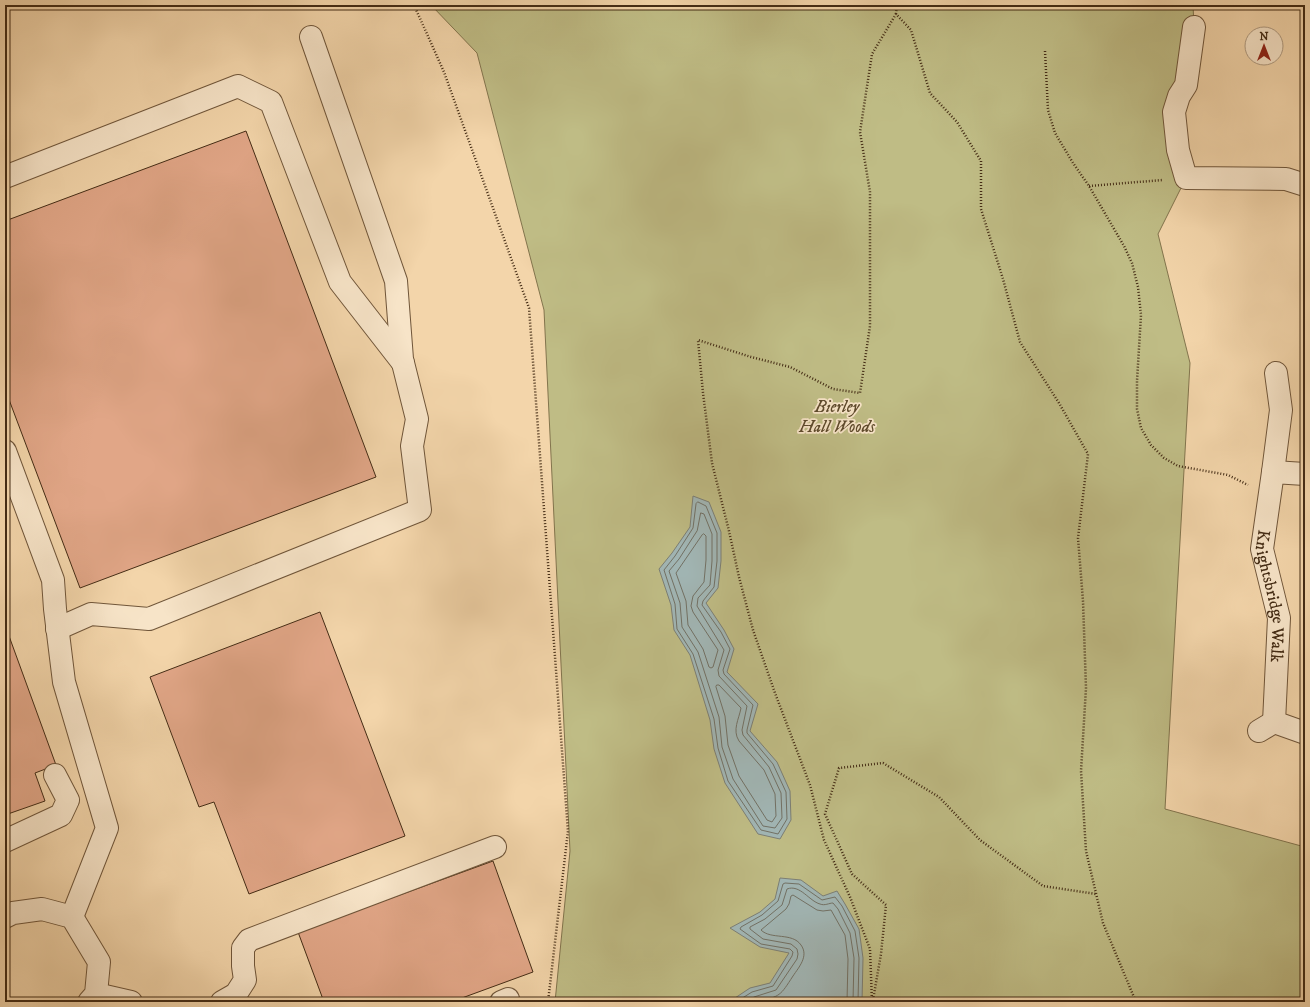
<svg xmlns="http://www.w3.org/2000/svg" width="1310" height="1007" font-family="'IM FELL DW Pica',serif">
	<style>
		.green { fill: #bfbc85; stroke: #82744d }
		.water { fill: #a1b6b5; stroke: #7c7f75 }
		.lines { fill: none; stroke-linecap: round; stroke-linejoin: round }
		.shore { stroke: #727165; stroke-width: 1 }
		.building { fill: #e1a687; stroke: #442c15 }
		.minor-casing { stroke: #70563a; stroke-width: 24 }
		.path { stroke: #442c15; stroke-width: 2.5; stroke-dasharray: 1 2; stroke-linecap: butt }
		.minor { stroke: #f7e4c8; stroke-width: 22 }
		.labels { text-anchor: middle; stroke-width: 3.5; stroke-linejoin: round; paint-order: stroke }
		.park-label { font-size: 17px; font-style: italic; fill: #5d492b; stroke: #f7e4c8 }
		.street-label { font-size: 17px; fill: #442c15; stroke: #f7e4c8 }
	</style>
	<rect width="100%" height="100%" fill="#f3d5aa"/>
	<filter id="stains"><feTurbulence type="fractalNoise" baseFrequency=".005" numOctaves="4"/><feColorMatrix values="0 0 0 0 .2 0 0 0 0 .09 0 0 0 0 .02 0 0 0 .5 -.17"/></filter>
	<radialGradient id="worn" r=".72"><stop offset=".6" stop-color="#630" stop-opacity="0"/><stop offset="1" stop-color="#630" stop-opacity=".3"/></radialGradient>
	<polygon class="green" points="431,5 1193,5 1194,27 1179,96 1186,178 1158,234 1190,363 1165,809 1305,847 1305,1002 555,1002 570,851 544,310 477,53"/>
	<g class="water">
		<polygon points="693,496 709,502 721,532 721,561 718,588 706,603 724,630 734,649 727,672 758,704 750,731 777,762 790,791 791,820 780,839 758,834 725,783 714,749 710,720 690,655 674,630 671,605 659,569 672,553 690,527"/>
		<polygon points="780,878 801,880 823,896 837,891 845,904 859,929 863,958 862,1002 729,1002 750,988 770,983 789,953 760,947 730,928 760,912 775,899"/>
	</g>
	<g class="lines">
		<g class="shore">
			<polygon points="698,502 706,506 717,533 717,561 714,587 703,601 702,605 721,632 730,649 723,670 724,674 753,705 747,730 747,733 773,764 786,792 787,819 778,834 761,830 728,781 718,748 714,719 693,654 677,629 675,604 664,570 675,556 693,528 696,504"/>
			<polygon points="701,513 704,514 712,534 712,561 710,585 698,598 697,606 724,650 718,670 719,676 747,706 742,730 743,735 769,767 781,793 782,818 775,828 763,826 733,779 722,747 719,717 698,652 682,627 680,603 669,571 679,559 697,531"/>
			<polygon points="704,534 706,536 706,560 704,582 693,596 691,606 693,612 718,650 713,667 711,668 709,667 703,649 688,625 686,601 676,573 702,535"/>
			<path d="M717,685H719L741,708C739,719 732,730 739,741L764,770L775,794L776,816L772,822L767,820L739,776L728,745L725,716L716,687Z"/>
			<polyline points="736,1002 752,992 773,986 792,956 793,952 790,949 761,944 740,929 741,927 762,915 778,901 783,884 785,883 799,884 822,900 835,897 842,906 855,931 859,958 858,1002"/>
			<path d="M746,1002L754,997L776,990L797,959L798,954L797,949L791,944L763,939L750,929V927L765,919L782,905L787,889C800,884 809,901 820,904C825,906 829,903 833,903L838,909L850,933L854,958L853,1002"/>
			<path d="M757,1002C781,996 780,996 793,976C799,967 809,956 801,945C792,932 771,940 761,930L786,909L789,904L791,896L793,895L817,910L823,911L831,910L845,935L848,959L847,1002"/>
		</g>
	</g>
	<g class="building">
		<polygon points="246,131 376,477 80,588 5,389 5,221"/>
		<polygon points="320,612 405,836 249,894 214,802 199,807 150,677"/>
		<polygon points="5,625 56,765 35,773 45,801 5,815"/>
		<polygon points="493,861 533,972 451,1002 324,1002 298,932"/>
	</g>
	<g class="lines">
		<g class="minor-casing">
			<g id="minor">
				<polyline points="1194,27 1186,85 1179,96 1174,112 1178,150 1186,178 1286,179 1305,185"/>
				<polyline points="5,177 238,86 271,102 340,282 403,363"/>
				<polyline points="5,451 53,580 55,609 64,682 107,828 72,917"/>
				<polyline points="1273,472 1281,410 1276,373"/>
				<path id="s1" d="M1305,474L1273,472L1262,549L1279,618L1274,722L1305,733"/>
				<polyline points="57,629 91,614 149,619 420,510 412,446 417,419 402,359 396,281 311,37"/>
				<polyline points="1259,731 1274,722"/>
				<polyline points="5,841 61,815 68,800 55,775"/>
				<polyline points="5,917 13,913 42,909 72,917 99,962 96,994 89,1002"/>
				<polyline points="96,994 131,1002"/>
				<polyline points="222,1002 236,994 245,980 243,966 243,948 249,940 495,847"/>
				<polyline points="501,1002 508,999"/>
			</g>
		</g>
		<g class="path">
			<polyline points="414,5 444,72 529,308 568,831 548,1002"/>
			<polyline points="896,14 897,5"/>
			<polyline points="1045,51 1048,110 1055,133 1073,163 1089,186 1124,246 1132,263 1138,287 1141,315 1137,381 1137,409 1141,428 1151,445 1164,458 1178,466 1228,475 1248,485"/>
			<polyline points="1089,186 1163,180"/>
			<polyline points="873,1000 881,954 886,905 852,874 825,814 839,768 883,763 939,797 980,840 1043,886 1096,894"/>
			<polyline points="872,1002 870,949 850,897 824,840 810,785 775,693 753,630 739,577 729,531 712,463 703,393 698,340 751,357 790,367 833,389 860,393 870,326 870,192 860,132 872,54 896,14 911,30 930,93 957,122 981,161 981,209 1003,279 1020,342 1059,403 1088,454 1078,538 1083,601 1086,688 1081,771 1086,851 1103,923 1136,1002"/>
		</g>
		<use href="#minor" class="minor"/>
	</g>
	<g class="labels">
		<g class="park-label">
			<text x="837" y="412">Bierley<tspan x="837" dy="20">Hall Woods</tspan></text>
		</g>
		<g class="street-label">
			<text dy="6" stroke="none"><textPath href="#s1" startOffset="158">Knightsbridge Walk</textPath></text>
		</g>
	</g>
	<rect width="1310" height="1007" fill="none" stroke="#f3d5aa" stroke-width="20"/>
	<rect x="6" y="6" width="1298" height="995" fill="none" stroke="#442c15" stroke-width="2"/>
	<rect x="10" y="10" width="1290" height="987" fill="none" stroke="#442c15"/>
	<g transform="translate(1264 46)"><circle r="19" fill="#f7e4c8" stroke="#af9a80"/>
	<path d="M0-3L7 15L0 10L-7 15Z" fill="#8f2418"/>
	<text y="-6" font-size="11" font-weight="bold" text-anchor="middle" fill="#442c15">N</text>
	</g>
	<rect width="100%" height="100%" filter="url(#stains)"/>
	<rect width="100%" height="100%" fill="url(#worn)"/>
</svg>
